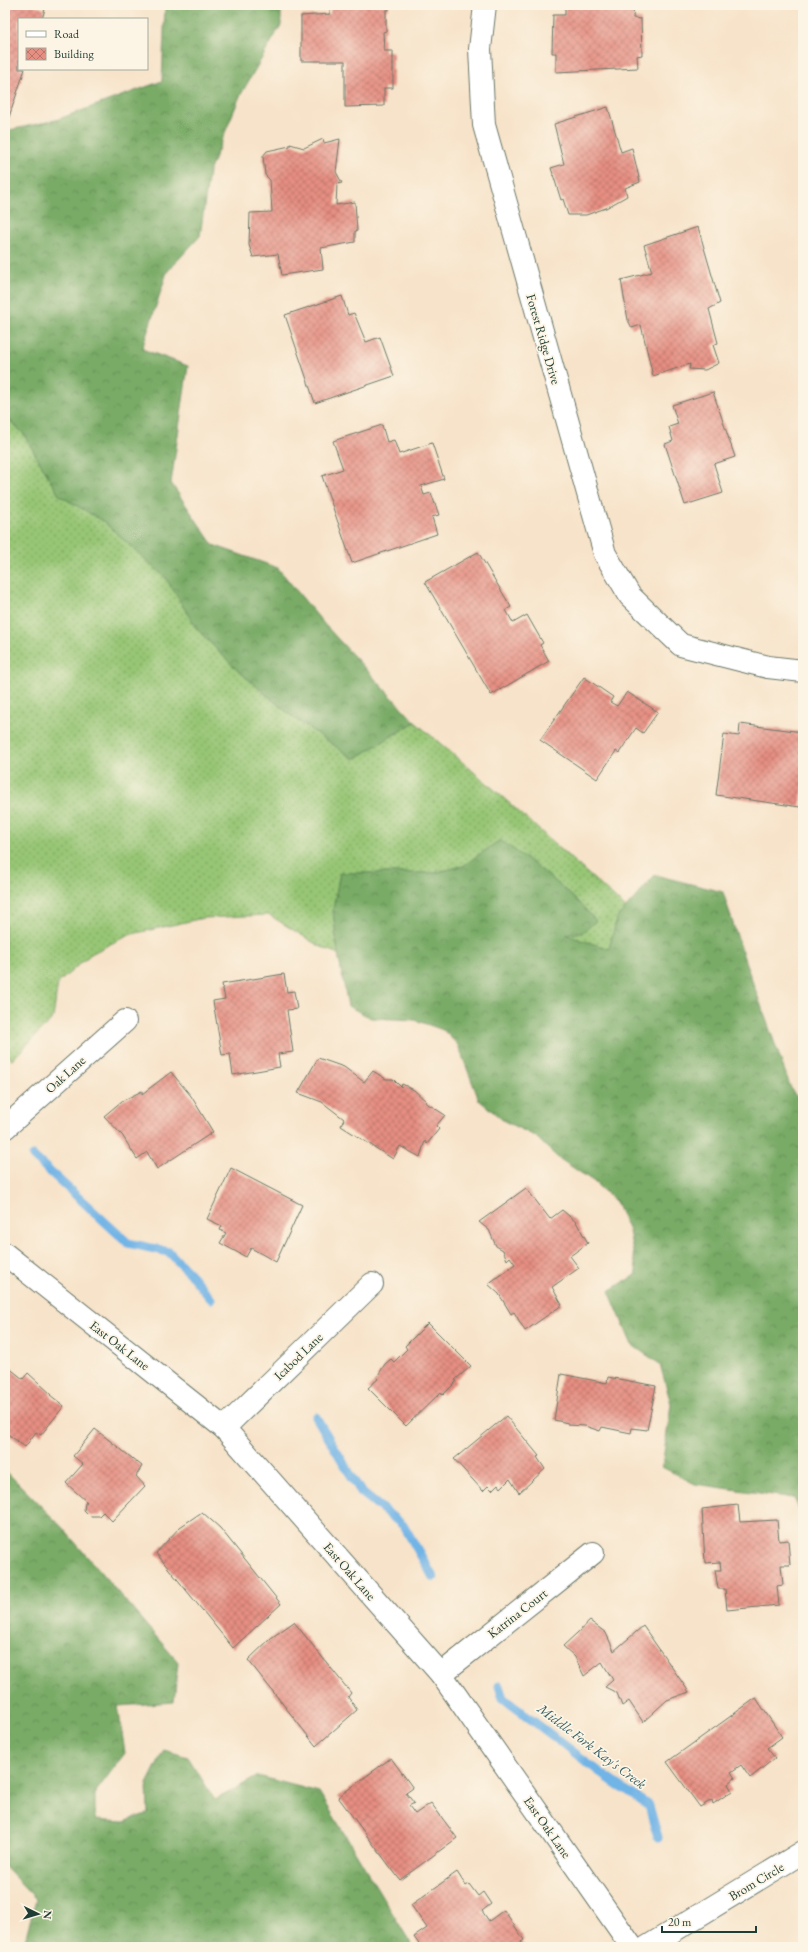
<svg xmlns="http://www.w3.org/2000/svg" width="808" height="1952" font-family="'EB Garamond',serif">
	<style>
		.grass { fill: url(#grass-dots); stroke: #5b8254 }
		.forest { fill: url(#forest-crowns); stroke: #4c744d }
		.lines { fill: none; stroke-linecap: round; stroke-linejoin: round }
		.stream { stroke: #71b4e6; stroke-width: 9 }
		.building { fill: url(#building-cross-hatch) }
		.minor-casing { stroke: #6b7768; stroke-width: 24 }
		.minor { stroke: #fff; stroke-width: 22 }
		.labels { text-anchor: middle; stroke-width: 3.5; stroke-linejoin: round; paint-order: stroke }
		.street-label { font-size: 13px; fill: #1f3d34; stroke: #fcf5e5 }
		.water-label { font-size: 14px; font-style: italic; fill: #345b60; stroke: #fcf5e5 }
	</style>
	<defs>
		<pattern id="grass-dots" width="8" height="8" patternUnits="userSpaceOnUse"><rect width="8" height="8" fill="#97c675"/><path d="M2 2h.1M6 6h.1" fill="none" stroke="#7ba261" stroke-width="1.8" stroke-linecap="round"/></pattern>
		<pattern id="forest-crowns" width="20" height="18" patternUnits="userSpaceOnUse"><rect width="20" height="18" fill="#79ab66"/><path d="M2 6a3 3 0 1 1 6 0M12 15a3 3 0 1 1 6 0" fill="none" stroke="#638c55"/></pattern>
		<pattern id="building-cross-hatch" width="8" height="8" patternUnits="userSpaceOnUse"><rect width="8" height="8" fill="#e68e82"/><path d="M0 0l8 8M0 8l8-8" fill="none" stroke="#ba756b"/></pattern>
	</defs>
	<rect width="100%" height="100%" fill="#fcf5e5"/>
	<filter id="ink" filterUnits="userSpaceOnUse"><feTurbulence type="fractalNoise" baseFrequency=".025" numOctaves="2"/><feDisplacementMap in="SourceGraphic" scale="8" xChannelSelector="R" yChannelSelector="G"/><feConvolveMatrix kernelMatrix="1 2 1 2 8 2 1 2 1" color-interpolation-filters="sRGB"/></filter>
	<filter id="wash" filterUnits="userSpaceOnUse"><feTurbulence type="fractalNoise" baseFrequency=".012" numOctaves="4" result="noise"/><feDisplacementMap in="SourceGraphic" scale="16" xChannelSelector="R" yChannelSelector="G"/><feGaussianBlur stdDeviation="0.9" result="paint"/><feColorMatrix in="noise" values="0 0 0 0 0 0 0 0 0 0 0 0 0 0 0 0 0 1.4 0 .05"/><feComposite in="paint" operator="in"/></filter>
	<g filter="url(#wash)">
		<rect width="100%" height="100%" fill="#f7e3c9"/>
		<path class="grass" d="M5,416L23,433L59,495L103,521L166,578L197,629L234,667L290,715L354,759L415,722L488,784L626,908L617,918L609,949L565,935L596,921C567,888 536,865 500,841L463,866L434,873H340L333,910L338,954L319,946L269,915L203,918L128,935L91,954L58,983L53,1018L12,1060L5,1050Z"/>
		<g class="forest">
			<polygon points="165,5 281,5 281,25 240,96 209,172 200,236 167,272 142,349 188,366 171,483 213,545 278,568 324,624 415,722 354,759 290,715 234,667 197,629 166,578 103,521 59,495 23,433 5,416 5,131 56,120 162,81"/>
			<path d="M500,840C536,865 567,888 596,921L583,932L566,935L609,949L617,918L655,875L723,892L745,961L792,1091L803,1104V1519L794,1498L695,1484L662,1467L671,1404L660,1364L632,1345L609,1291L637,1274L629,1231L616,1202L593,1181L557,1157L535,1136L504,1121L479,1100L458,1045L443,1030L415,1020L371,1018L348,1006L338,954L333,910L340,873H434L463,866Z"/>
			<polygon points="5,1470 60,1525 178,1662 174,1702 118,1706 125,1753 95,1793 95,1820 124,1822 148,1813 147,1784 164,1750 188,1757 215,1800 258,1776 319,1792 413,1947 23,1947 36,1899 5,1867"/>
		</g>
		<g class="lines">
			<g class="stream">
				<polyline points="33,1156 128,1243 169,1252 192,1276 211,1299"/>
				<polyline points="316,1417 361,1492 404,1526 433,1577"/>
				<polyline points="499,1686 503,1698 605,1776 649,1806 658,1837"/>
			</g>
		</g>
		<g id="blocks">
			<g class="building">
				<polygon points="5,5 31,5 45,9 42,19 19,19 19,69 25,69 8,120 5,119"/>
				<polygon points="330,5 389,5 389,10 386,10 386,31 383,32 384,51 393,51 393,88 384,88 384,106 345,107 345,61 301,61 301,16 330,14"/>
				<polygon points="565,5 634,5 633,18 641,19 642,55 637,56 638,68 556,72 556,53 552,53 553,15 565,15"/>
				<polygon points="608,107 621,152 632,148 640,182 625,188 627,196 606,208 586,215 568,215 563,199 561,200 551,168 564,164 554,124"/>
				<polygon points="323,139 324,143 340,139 336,172 342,183 337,184 336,205 355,202 357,231 355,231 355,242 321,248 323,269 282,275 278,254 253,257 249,245 250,213 272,212 270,180 265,175 263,156 267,151 290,146 290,144 304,148"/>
				<polygon points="698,227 720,303 709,309 718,343 713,345 719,363 705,370 689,369 690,364 653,376 641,325 632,328 628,320 621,280 652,272 644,245"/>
				<polygon points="342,296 348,315 354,313 366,342 380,337 394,376 315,403 285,315"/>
				<polygon points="713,392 735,457 714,464 723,493 685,505 665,444 673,441 669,427 678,424 672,405"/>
				<polygon points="382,425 387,442 394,440 399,454 432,443 444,479 421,486 424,495 431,493 439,515 432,517 437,534 352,563 322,476 343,469 333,441"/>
				<polygon points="478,552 511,607 506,610 513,623 527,615 543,643 540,645 549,661 491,695 425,582"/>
				<polygon points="584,677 613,697 610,702 617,706 627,692 658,712 643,733 636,728 619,753 616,751 597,779 540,740"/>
				<polygon points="740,724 803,732 803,789 800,807 716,795 724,734 739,736"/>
				<polygon points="284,974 287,992 294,991 297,1009 287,1010 293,1052 278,1054 280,1067 233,1075 230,1054 222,1055 213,1001 225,999 222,984"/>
				<polygon points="318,1058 344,1067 364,1082 373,1071 386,1079 393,1079 401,1087 402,1084 414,1090 426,1101 425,1102 445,1115 436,1126 439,1129 427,1144 425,1141 420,1157 400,1146 393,1159 341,1126 344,1119 322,1102 298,1093"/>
				<polygon points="171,1072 191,1096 213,1132 157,1169 147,1152 137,1159 122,1135 104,1116 122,1101 142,1091 142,1094"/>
				<polygon points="231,1168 302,1205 276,1262 251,1248 246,1257 220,1243 226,1233 220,1230 222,1226 207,1219"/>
				<polygon points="526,1188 550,1219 562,1210 576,1222 588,1243 570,1256 579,1268 552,1287 562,1305 525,1331 514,1312 511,1314 499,1294 488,1284 515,1264 510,1257 507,1260 503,1250 496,1246 489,1230 479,1222"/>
				<polygon points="428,1323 471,1366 455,1380 457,1381 443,1395 441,1392 406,1426 368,1388 378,1379 377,1377 385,1364 391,1359 394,1362 407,1349 405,1346"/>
				<polygon points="8,1367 23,1379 28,1373 51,1394 50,1395 64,1406 41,1435 36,1432 25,1447 5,1432 5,1371"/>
				<polygon points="561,1374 607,1383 608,1377 656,1386 647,1430 632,1428 631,1433 602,1427 600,1431 585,1426 568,1425 568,1423 554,1420"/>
				<polygon points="506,1416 539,1456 537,1457 545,1469 519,1493 510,1479 501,1488 498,1484 492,1490 488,1486 483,1491 454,1459"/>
				<polygon points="95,1429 142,1466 136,1476 145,1486 112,1521 103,1512 99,1516 90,1516 84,1510 85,1503 87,1502 66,1483 83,1464 73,1456"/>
				<polygon points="738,1505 740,1522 777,1520 779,1541 788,1540 790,1565 781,1565 783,1585 777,1586 779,1605 727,1610 725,1589 718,1589 715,1570 721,1570 720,1562 705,1563 702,1509"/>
				<polygon points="202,1512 220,1528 281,1604 233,1648 156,1553 180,1527"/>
				<polygon points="590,1621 606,1633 614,1651 643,1626 689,1692 667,1700 643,1722 629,1701 622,1706 617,1693 605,1687 613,1680 602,1662 584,1676 575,1657 563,1646"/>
				<polygon points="294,1622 351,1693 348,1697 357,1710 316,1746 248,1660 271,1638"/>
				<polygon points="756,1698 782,1737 767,1748 775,1758 750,1778 741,1765 731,1772 735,1778 728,1784 732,1791 713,1804 712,1800 700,1807 667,1762"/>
				<polygon points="391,1758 413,1788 406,1793 414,1803 409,1806 415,1814 431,1803 457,1838 400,1880 338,1797"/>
				<polygon points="457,1872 466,1886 469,1884 478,1896 483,1892 491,1904 482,1911 489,1921 504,1910 524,1940 521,1942 525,1947 421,1947 414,1937 427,1928 411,1905"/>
			</g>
		</g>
	</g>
	<g filter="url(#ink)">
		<use href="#blocks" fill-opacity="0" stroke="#6b7768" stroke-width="1"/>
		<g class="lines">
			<g class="minor-casing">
				<g id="minor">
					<polyline points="485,5 480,49 484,125 605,554 630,596 681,645 768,667 803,671"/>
					<polyline points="5,1128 125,1021"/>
					<polyline points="5,1254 224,1428 441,1674 632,1947"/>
					<polyline points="224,1428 372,1284"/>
					<polyline points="441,1674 593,1553"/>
					<polyline points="647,1947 803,1852"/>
				</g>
			</g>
			<use href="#minor" class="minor"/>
		</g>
	</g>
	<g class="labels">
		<g class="street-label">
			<text transform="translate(544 339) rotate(74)" y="5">Forest Ridge Drive</text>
			<text transform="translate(65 1074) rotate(-42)" y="5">Oak Lane</text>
			<text transform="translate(120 1345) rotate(38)" y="5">East Oak Lane</text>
			<text transform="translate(298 1356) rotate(-44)" y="5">Icabod Lane</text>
			<text transform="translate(350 1571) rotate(49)" y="5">East Oak Lane</text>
			<text transform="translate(517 1613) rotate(-38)" y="5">Katrina Court</text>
			<text transform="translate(548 1827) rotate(55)" y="5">East Oak Lane</text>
			<text transform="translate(756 1881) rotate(-31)" y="5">Brom Circle</text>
		</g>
		<g class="water-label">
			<text transform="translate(592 1746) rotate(37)" y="5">Middle Fork Kay's Creek</text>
		</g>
	</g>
	<rect width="808" height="1952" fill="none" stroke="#fcf5e5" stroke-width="20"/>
	<rect x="18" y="18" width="130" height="52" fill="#fcf5e5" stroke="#a4ab9e"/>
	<rect x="26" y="31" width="20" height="6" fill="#ffffff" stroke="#a4ab9e"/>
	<text x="54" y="38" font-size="12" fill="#1f3d34">Road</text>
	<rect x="26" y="48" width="20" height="12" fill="url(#building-cross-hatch)" stroke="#a4ab9e"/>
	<text x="54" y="58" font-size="12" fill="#1f3d34">Building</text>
	<g transform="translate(38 1914) rotate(95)" stroke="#fcf5e5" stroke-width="3" paint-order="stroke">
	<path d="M0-3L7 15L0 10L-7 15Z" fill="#1f3d34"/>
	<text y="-6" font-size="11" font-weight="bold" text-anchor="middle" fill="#1f3d34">N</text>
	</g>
	<path d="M662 1926v6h94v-6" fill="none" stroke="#1f3d34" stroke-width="2"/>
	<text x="668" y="1926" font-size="12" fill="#1f3d34" stroke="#fcf5e5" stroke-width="3" paint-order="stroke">20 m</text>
</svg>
